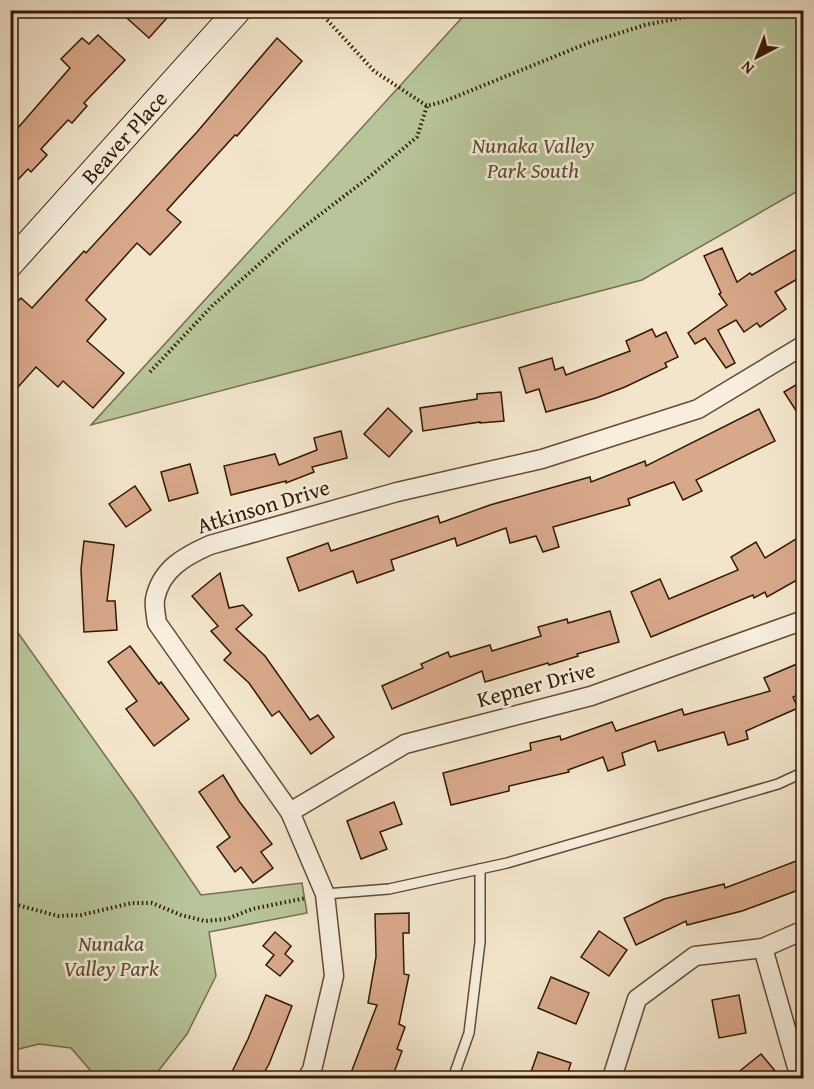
<svg xmlns="http://www.w3.org/2000/svg" width="814" height="1089" font-family="'Gentium Book Plus',serif">
	<style>
		.green { fill: #b8c59a; stroke: #766e4e; stroke-width: 1.5 }
		.building { fill: #d8a88b; stroke: #331801; stroke-width: 1.5 }
		.lines { fill: none; stroke-linecap: round; stroke-linejoin: round }
		.lane-casing { stroke: #634b34; stroke-width: 12 }
		.street-casing { stroke: #634b34; stroke-width: 21 }
		.secondary-casing { stroke: #331801; stroke-width: 28 }
		.path { stroke: #331801; stroke-width: 4; stroke-dasharray: 1.5 3; stroke-linecap: butt }
		.lane { stroke: #f7eede; stroke-width: 9 }
		.street { stroke: #f7eede; stroke-width: 18 }
		.secondary { stroke: #f7eede; stroke-width: 26 }
		.labels { text-anchor: middle; stroke-width: 5; stroke-linejoin: round; paint-order: stroke }
		.street-label { font-size: 22px; fill: #331801; stroke: #f7eede }
		.park-label { font-size: 22px; font-style: italic; fill: #5b4c2f; stroke: #f7eede }
	</style>
	<rect width="100%" height="100%" fill="#f3e5cc"/>
	<filter id="stains"><feTurbulence type="fractalNoise" baseFrequency=".00333" numOctaves="4"/><feColorMatrix values="0 0 0 0 .2 0 0 0 0 .09 0 0 0 0 .02 0 0 0 .5 -.17"/></filter>
	<radialGradient id="worn" r=".72"><stop offset=".6" stop-color="#630" stop-opacity="0"/><stop offset="1" stop-color="#630" stop-opacity=".3"/></radialGradient>
	<g class="green">
		<polygon points="468,11 803,11 803,188 642,280 91,425"/>
		<polygon points="11,623 136,799 201,895 302,883 307,913 209,932 216,976 187,1034 153,1078 97,1078 71,1048 39,1044 11,1051"/>
	</g>
	<g class="building">
		<polygon points="118,10 174,10 149,38"/>
		<polygon points="98,35 125,60 84,103 87,106 72,123 68,120 41,149 47,155 31,172 28,169 10,188 10,137 70,68 61,59 82,38 89,44"/>
		<polygon points="277,38 302,61 237,136 235,135 167,210 181,222 169,235 150,255 137,243 86,300 106,319 87,341 124,373 93,408 63,381 58,387 36,367 10,396 10,310 21,298 32,308 84,251 86,253 197,132"/>
		<polygon points="804,245 804,275 775,292 786,309 760,327 757,323 744,332 736,320 718,330 735,363 726,368 705,338 695,344 688,333 727,305 719,294 721,293 704,256 722,248 737,282 750,273 752,275"/>
		<polygon points="652,329 656,337 666,332 678,357 665,363 667,367 625,387 596,398 546,412 539,389 526,393 519,368 552,358 555,370 563,367 566,375 630,351 626,341"/>
		<polygon points="804,380 804,423 784,392"/>
		<polygon points="501,392 504,421 480,423 480,422 423,431 420,408 477,399 477,394"/>
		<polygon points="388,408 412,431 389,457 364,434"/>
		<polygon points="759,409 775,441 696,480 702,491 683,500 674,482 628,499 630,505 553,527 559,547 543,552 536,536 510,543 506,528 457,546 455,538 391,560 394,570 357,583 353,571 299,591 287,558 328,543 331,551 438,516 440,523 490,505 590,477 591,482 645,461 646,466"/>
		<polygon points="341,431 347,458 312,467 314,472 286,483 286,481 231,495 224,466 275,454 279,465 317,450 314,438"/>
		<polygon points="190,464 198,493 169,501 161,472"/>
		<polygon points="135,486 151,510 126,527 109,504"/>
		<polygon points="804,534 804,576 767,597 765,592 754,598 753,595 651,637 631,592 660,579 669,599 738,570 731,557 756,542 765,558"/>
		<polygon points="84,541 114,545 107,601 115,601 117,630 84,632 81,569"/>
		<polygon points="220,573 229,608 243,605 252,615 236,629 265,656 310,720 318,715 334,737 311,754 279,711 272,716 249,683 224,660 231,653 211,631 218,626 192,596"/>
		<polygon points="610,611 619,642 577,654 578,656 549,665 548,663 485,682 482,671 392,709 382,686 423,668 421,664 448,652 450,657 490,645 492,651 541,636 538,627 567,619 568,623"/>
		<polygon points="130,646 159,684 161,682 189,719 154,746 126,709 137,701 108,662"/>
		<polygon points="804,661 804,692 793,697 798,708 746,731 748,739 728,745 724,732 658,751 655,741 622,753 625,765 608,771 603,757 568,770 569,772 509,786 509,791 451,805 443,773 531,750 530,743 560,736 561,740 612,722 616,731 682,709 684,715 770,691 764,678"/>
		<polygon points="223,775 239,801 272,844 261,852 273,868 253,883 241,867 235,872 217,847 230,837 199,792"/>
		<polygon points="394,802 402,824 380,832 387,849 361,859 347,821"/>
		<polygon points="804,858 804,888 742,911 687,925 686,921 636,945 624,918 664,899 724,884 725,888"/>
		<polygon points="409,913 409,933 403,933 404,974 409,975 399,1024 405,1027 397,1049 402,1051 392,1078 349,1078 377,1005 368,1003 376,957 375,914"/>
		<polygon points="599,931 627,950 609,976 581,957"/>
		<polygon points="275,932 291,946 285,954 293,961 280,976 266,965 274,955 263,946"/>
		<polygon points="551,977 589,993 576,1024 538,1008"/>
		<polygon points="266,995 292,1006 269,1064 261,1078 229,1078 248,1039"/>
		<polygon points="739,995 746,1033 719,1038 712,1000"/>
		<polygon points="538,1052 571,1063 566,1078 529,1078"/>
		<polygon points="761,1054 781,1078 731,1078"/>
	</g>
	<g class="lines">
		<g class="lane-casing">
			<g id="lane">
				<polyline points="325,894 389,889 507,863 778,784 804,772"/>
				<polyline points="453,1078 469,1033 480,942 480,869"/>
			</g>
		</g>
		<g class="street-casing">
			<g id="street">
				<polyline points="290,812 405,744 591,696 804,620"/>
				<polyline points="763,948 800,1078"/>
				<path d="M307,1078L312,1070L334,976L325,894L290,812L157,623C156,616 154,606 155,599C161,569 185,556 210,545L397,492L542,459L698,409L804,345"/>
				<polyline points="612,1078 637,999 695,956 763,948 804,930"/>
			</g>
		</g>
		<g class="secondary-casing">
			<polyline id="secondary" points="10,264 238,10"/>
		</g>
		<g class="path">
			<polyline points="318,10 374,71 427,106 445,101 588,43 645,25 690,16 697,10"/>
			<polyline points="150,372 212,306 284,242 368,178 417,137 427,106"/>
			<polyline points="10,903 58,916 81,915 132,903 152,903 181,915 205,921 227,919 252,909 306,898"/>
		</g>
		<use href="#lane" class="lane"/>
		<use href="#street" class="street"/>
		<use href="#secondary" class="secondary"/>
	</g>
	<g class="labels">
		<g class="street-label">
			<text transform="translate(124 137) rotate(-48)" y="8">Beaver Place</text>
			<text transform="translate(263 506) rotate(-17)" y="8">Atkinson Drive</text>
			<text transform="translate(536 684) rotate(-15)" y="8">Kepner Drive</text>
		</g>
		<g class="park-label">
			<text x="533" y="153">Nunaka Valley<tspan x="533" dy="25">Park South</tspan></text>
			<text x="111" y="951">Nunaka<tspan x="111" dy="25">Valley Park</tspan></text>
		</g>
	</g>
	<rect width="814" height="1089" fill="none" stroke="#f3e5cc" stroke-width="36"/>
	<rect x="12" y="12" width="790" height="1065" fill="none" stroke="#331801" stroke-width="3"/>
	<rect x="18" y="18" width="778" height="1053" fill="none" stroke="#331801" stroke-width="1.5"/>
	<g transform="translate(757 57) rotate(222)" stroke="#f7eede" stroke-width="4.5" paint-order="stroke">
	<path d="M0-4.5L10 22L0 15L-10 22Z" fill="#331801"/>
	<text y="-9" font-size="16" font-weight="bold" text-anchor="middle" fill="#331801">N</text>
	</g>
	<rect width="100%" height="100%" filter="url(#stains)"/>
	<rect width="100%" height="100%" fill="url(#worn)"/>
</svg>
